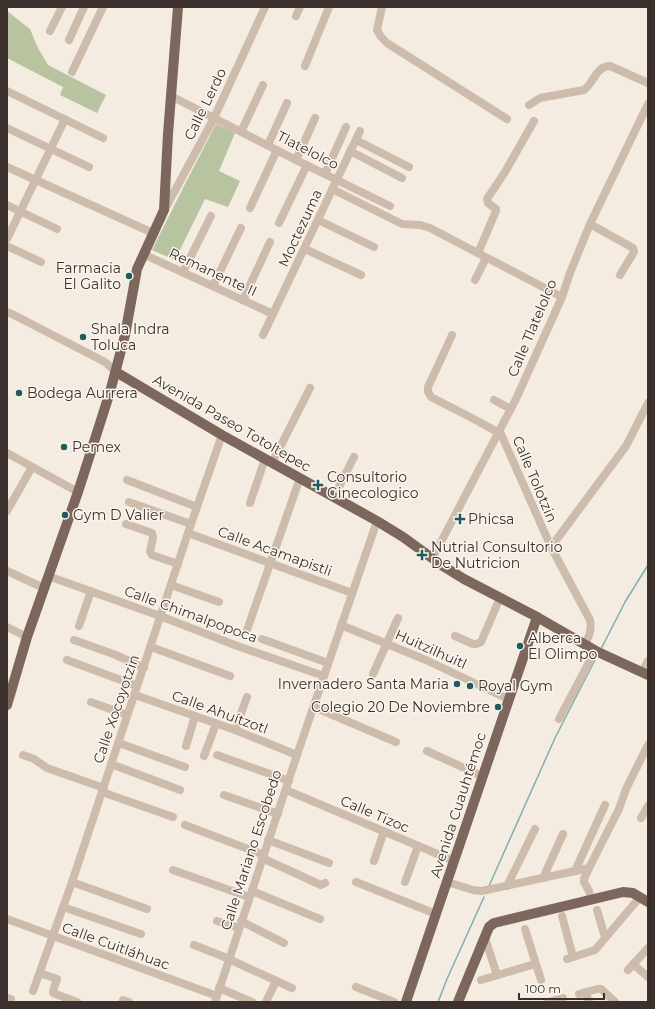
<svg xmlns="http://www.w3.org/2000/svg" width="655" height="1009" font-family="Montserrat,sans-serif">
	<style>
		.green { fill: #b8c4a0 }
		.lines { fill: none; stroke-linecap: round; stroke-linejoin: round }
		.stream { stroke: #7fb0b2; stroke-width: 1.5 }
		.minor { stroke: #cdbbac; stroke-width: 8 }
		.major { stroke: #7d675c; stroke-width: 10 }
		.poi-dot { fill: #1f5a5e; stroke: #fbf5ee; stroke-width: 1.5 }
		.labels { text-anchor: middle; stroke-width: 3; stroke-linejoin: round; paint-order: stroke }
		.street-label { font-size: 14px; fill: #3b302b; stroke: #fbf5ee }
		.poi-label { font-size: 14px; fill: #3b302b; stroke: #fbf5ee; text-anchor: start }
	</style>
	<rect width="100%" height="100%" fill="#f4ebe1"/>
	<g class="green">
		<polygon points="7,11 30,29 38,48 48,65 106,95 97,113 60,95 63,87 7,58"/>
		<polygon points="216,124 235,133 219,171 240,181 228,207 205,199 175,260 152,250 184,186"/>
	</g>
	<g class="lines">
		<g class="stream">
			<polyline points="601,649 625,602 648,565"/>
			<polyline points="489,886 555,738 597,656"/>
			<polyline points="438,1002 447,979 484,897"/>
		</g>
		<g class="minor">
			<polyline points="382,7 377,30 381,37 387,43 507,119"/>
			<polyline points="296,16 300,7"/>
			<polyline points="50,31 62,7"/>
			<polyline points="69,40 84,7"/>
			<polyline points="305,66 329,7"/>
			<polyline points="72,72 103,7"/>
			<polyline points="7,91 103,138"/>
			<polyline points="171,96 296,160 390,206"/>
			<path d="M529,105L540,98L584,90C594,83 596,66 610,66L648,83"/>
			<polyline points="7,128 89,167"/>
			<polyline points="241,132 263,85"/>
			<polyline points="356,140 409,167"/>
			<polyline points="268,145 287,103"/>
			<polyline points="350,151 402,178"/>
			<polyline points="296,160 315,118"/>
			<polyline points="7,167 153,233"/>
			<polyline points="325,174 346,127"/>
			<polyline points="332,189 402,224 420,225 430,228 562,297"/>
			<polyline points="7,205 57,229"/>
			<polyline points="250,208 277,150"/>
			<polyline points="165,209 214,118 265,7"/>
			<polyline points="318,220 374,247"/>
			<polyline points="279,223 307,165"/>
			<polyline points="590,224 633,248 634,252 620,275"/>
			<polyline points="7,239 65,119"/>
			<polyline points="7,246 41,262"/>
			<polyline points="305,249 361,275"/>
			<polyline points="478,253 496,211 496,209 488,203 487,199 505,172 534,121"/>
			<polyline points="143,254 273,314"/>
			<polyline points="183,272 211,216"/>
			<polyline points="475,280 486,258"/>
			<polyline points="213,286 241,228"/>
			<polyline points="243,300 270,242"/>
			<polyline points="7,312 14,315 105,362 116,372"/>
			<polyline points="263,335 360,131"/>
			<path d="M452,335L448,344L428,387V392L431,397L472,418L501,434L551,547L590,620C592,630 589,636 585,645"/>
			<polyline points="494,400 511,409"/>
			<polyline points="7,453 78,492"/>
			<polyline points="272,463 310,388"/>
			<polyline points="127,480 197,507"/>
			<polyline points="334,497 354,457"/>
			<polyline points="129,502 191,524"/>
			<polyline points="250,503 265,459"/>
			<polyline points="7,511 32,467"/>
			<polyline points="126,524 152,533 153,538 150,551 152,555 178,564"/>
			<polyline points="188,533 352,593"/>
			<polyline points="551,547 626,446 648,403"/>
			<polyline points="432,559 516,399 562,297 570,273 590,224 648,104"/>
			<polyline points="7,571 44,588"/>
			<polyline points="48,576 160,616 240,647 324,676"/>
			<polyline points="171,585 219,602"/>
			<polyline points="341,625 426,660 508,699"/>
			<polyline points="79,626 91,591"/>
			<polyline points="7,627 27,637"/>
			<polyline points="247,630 300,478"/>
			<polyline points="455,636 473,644 476,644 481,642 500,598"/>
			<polyline points="262,639 328,663"/>
			<polyline points="74,640 116,655 144,668"/>
			<polyline points="151,647 230,676"/>
			<polyline points="67,660 137,686"/>
			<polyline points="642,672 648,661"/>
			<polyline points="373,674 398,618"/>
			<polyline points="135,695 235,730 297,755"/>
			<polyline points="91,702 127,715"/>
			<polyline points="314,707 396,742"/>
			<polyline points="559,719 595,651"/>
			<polyline points="235,730 247,697"/>
			<polyline points="119,743 185,767"/>
			<polyline points="186,746 195,716"/>
			<polyline points="427,751 482,776"/>
			<polyline points="23,755 34,759 47,768 104,788"/>
			<polyline points="217,755 289,781"/>
			<polyline points="204,756 216,724"/>
			<polyline points="111,764 180,790"/>
			<polyline points="286,790 454,861"/>
			<polyline points="102,792 173,817"/>
			<polyline points="224,795 278,814"/>
			<polyline points="641,818 648,806"/>
			<polyline points="185,825 264,855"/>
			<polyline points="268,840 329,863"/>
			<polyline points="262,858 321,885 325,883"/>
			<polyline points="374,861 384,831"/>
			<polyline points="173,870 249,897"/>
			<polyline points="575,871 605,805"/>
			<polyline points="543,878 563,834"/>
			<polyline points="72,882 147,909"/>
			<polyline points="356,882 436,914"/>
			<polyline points="405,882 418,846"/>
			<polyline points="447,882 473,890 482,891 589,868"/>
			<polyline points="507,886 535,829"/>
			<polyline points="252,891 320,919"/>
			<polyline points="591,899 589,891 584,882 584,879 589,868 619,809 626,789 648,745"/>
			<polyline points="63,907 141,934"/>
			<polyline points="597,910 605,937"/>
			<polyline points="562,916 573,957"/>
			<polyline points="7,919 217,996"/>
			<polyline points="217,921 239,928"/>
			<polyline points="241,921 284,943"/>
			<polyline points="525,929 541,980"/>
			<polyline points="485,938 497,975"/>
			<polyline points="194,945 222,956 292,988"/>
			<polyline points="567,959 595,950 640,897"/>
			<polyline points="633,964 648,977"/>
			<polyline points="628,970 648,948"/>
			<polyline points="40,973 57,979 53,991 53,993 77,1002"/>
			<polyline points="481,980 535,964"/>
			<polyline points="356,987 394,1002"/>
			<polyline points="219,988 252,1002"/>
			<polyline points="33,991 72,882 191,524 222,435"/>
			<polyline points="586,993 589,1002"/>
			<polyline points="579,994 597,989 601,989 615,1002"/>
			<polyline points="7,998 11,999"/>
			<polyline points="123,1000 129,1002"/>
			<polyline points="215,1002 297,755 377,521"/>
			<polyline points="266,1002 276,981"/>
			<polyline points="548,1002 563,998"/>
		</g>
		<g class="major">
			<polyline points="116,372 222,435 377,521 403,537 443,566 464,579 537,617 598,652 648,675"/>
			<polyline points="7,705 27,637 78,492 110,392 125,335 137,269 164,210 168,134 178,7"/>
			<polyline points="406,1002 537,617"/>
			<polyline points="458,1002 489,927 494,923 623,892 633,893 648,902"/>
		</g>
	</g>
	<g class="poi-dot">
		<circle cx="129" cy="276" r="4"/>
		<circle cx="83" cy="337" r="4"/>
		<circle cx="19" cy="393" r="4"/>
		<circle cx="64" cy="447" r="4"/>
		<path d="M316 479h4v4h4v4h-4v4h-4v-4h-4v-4h4z"/>
		<circle cx="65" cy="515" r="4"/>
		<path d="M458 513h4v4h4v4h-4v4h-4v-4h-4v-4h4z"/>
		<path d="M420 549h4v4h4v4h-4v4h-4v-4h-4v-4h4z"/>
		<circle cx="520" cy="646" r="4"/>
		<circle cx="457" cy="684" r="4"/>
		<circle cx="470" cy="686" r="4"/>
		<circle cx="498" cy="707" r="4"/>
	</g>
	<g class="labels">
		<g class="street-label">
			<text transform="translate(205 104) rotate(-64)" y="5">Calle Lerdo</text>
			<text transform="translate(308 150) rotate(27)" y="5">Tlatelolco</text>
			<text transform="translate(300 228) rotate(-65)" y="5">Moctezuma</text>
			<text transform="translate(213 272) rotate(25)" y="5">Remanente II</text>
			<text transform="translate(532 328) rotate(-67)" y="5">Calle Tlatelolco</text>
			<text transform="translate(232 423) rotate(30)" y="5">Avenida Paseo Totoltepec</text>
			<text transform="translate(535 479) rotate(67)" y="5">Calle Tolotzin</text>
			<text transform="translate(275 551) rotate(20)" y="5">Calle Acamapistli</text>
			<text transform="translate(191 614) rotate(20)" y="5">Calle Chimalpopoca</text>
			<text transform="translate(431 649) rotate(24)" y="5">Huitzilhuitl</text>
			<text transform="translate(116 709) rotate(-71)" y="5">Calle Xocoyotzin</text>
			<text transform="translate(220 712) rotate(20)" y="5">Calle Ahuítzotl</text>
			<text transform="translate(458 805) rotate(-72)" y="5">Avenida Cuauhtémoc</text>
			<text transform="translate(375 814) rotate(23)" y="5">Calle Tizoc</text>
			<text transform="translate(251 850) rotate(-72)" y="5">Calle Mariano Escobedo</text>
			<text transform="translate(116 946) rotate(20)" y="5">Calle Cuitláhuac</text>
		</g>
		<g class="poi-label">
			<text x="121" y="273" text-anchor="end">Farmacia<tspan x="121" dy="16">El Galito</tspan></text>
			<text x="91" y="334">Shala Indra<tspan x="91" dy="16">Toluca</tspan></text>
			<text x="27" y="398">Bodega Aurrera</text>
			<text x="72" y="452">Pemex</text>
			<text x="327" y="482">Consultorio<tspan x="327" dy="16">Ginecologico</tspan></text>
			<text x="73" y="520">Gym D Valier</text>
			<text x="468" y="524">Phicsa</text>
			<text x="431" y="552">Nutrial Consultorio<tspan x="431" dy="16">De Nutricion</tspan></text>
			<text x="528" y="643">Alberca<tspan x="528" dy="16">El Olimpo</tspan></text>
			<text x="449" y="689" text-anchor="end">Invernadero Santa Maria</text>
			<text x="478" y="691">Royal Gym</text>
			<text x="490" y="712" text-anchor="end">Colegio 20 De Noviembre</text>
		</g>
	</g>
	<rect width="655" height="1009" fill="none" stroke="#3b302b" stroke-width="16"/>
	<path d="M519 993v6h85v-6" fill="none" stroke="#3b302b" stroke-width="2"/>
	<text x="525" y="993" font-size="12" fill="#3b302b" stroke="#fbf5ee" stroke-width="3" paint-order="stroke">100 m</text>
</svg>
